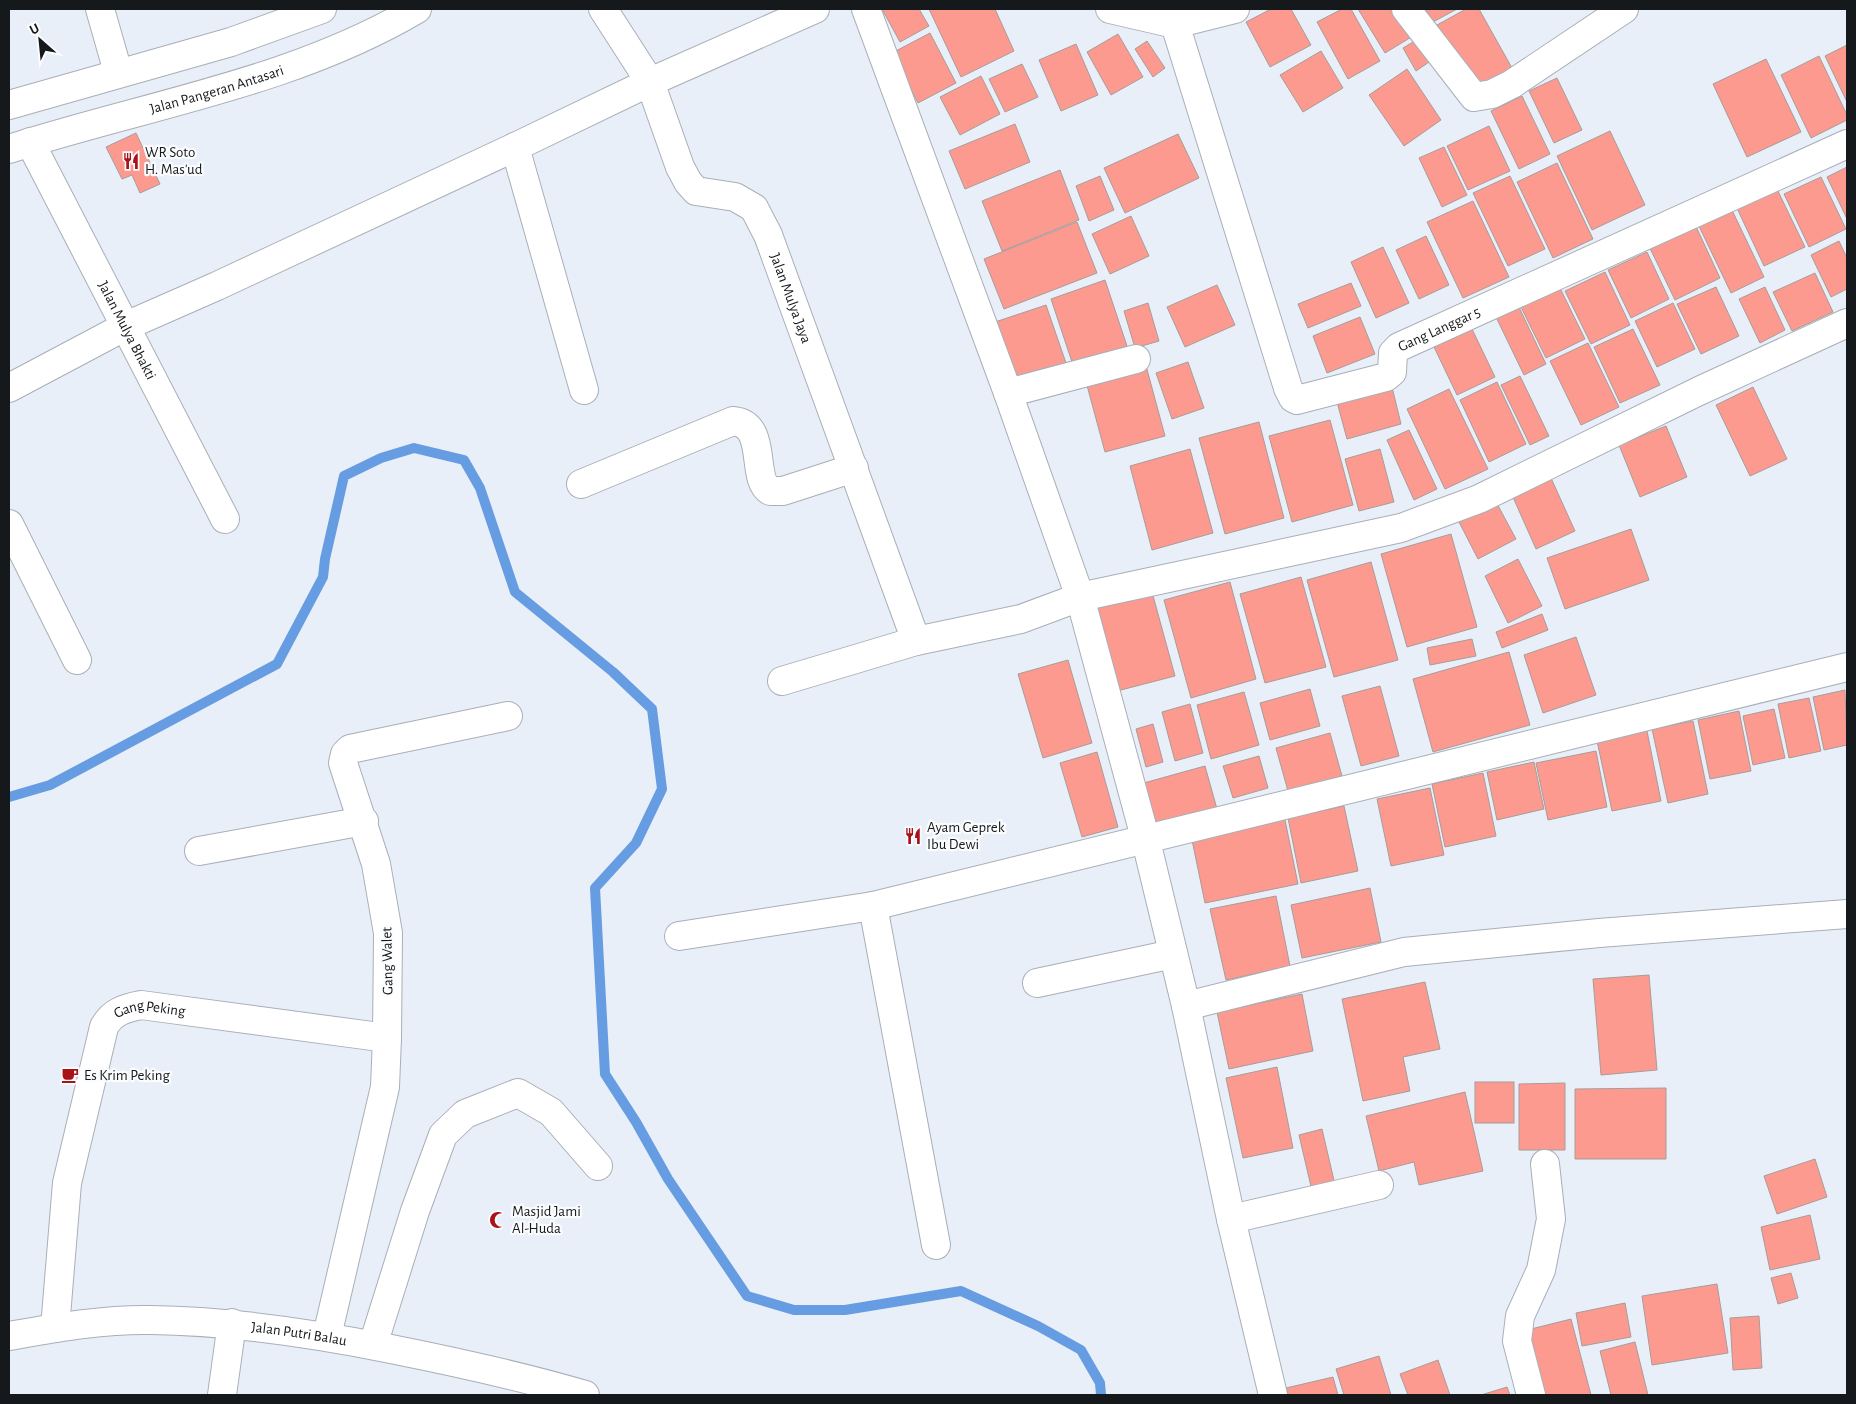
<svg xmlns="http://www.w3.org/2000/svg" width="1856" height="1404" font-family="'Alegreya Sans',sans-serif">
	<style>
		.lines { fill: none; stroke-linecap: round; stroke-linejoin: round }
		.stream { stroke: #669ce2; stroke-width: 10 }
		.building { fill: #fc9a8f; stroke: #a79c9b }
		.minor-casing { stroke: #a9afb7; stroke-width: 30 }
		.secondary-casing { stroke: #a9afb7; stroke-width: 30 }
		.primary-casing { stroke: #a9afb7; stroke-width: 30 }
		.minor { stroke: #fff; stroke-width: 28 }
		.secondary { stroke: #fff; stroke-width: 28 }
		.primary { stroke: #fff; stroke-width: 28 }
		.labels { text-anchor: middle; stroke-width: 4.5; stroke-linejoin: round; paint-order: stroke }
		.street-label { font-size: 15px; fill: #16191b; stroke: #fbfcfe }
		.poi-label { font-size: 15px; fill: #16191b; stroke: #fbfcfe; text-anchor: start }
	</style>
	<rect width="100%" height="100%" fill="#e9eff8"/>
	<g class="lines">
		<polyline class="stream" points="9,797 50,785 277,664 323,577 325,559 344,476 381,458 414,448 464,460 480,488 515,592 613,672 652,709 662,789 636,843 595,888 605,1074 636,1122 668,1179 747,1296 794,1310 845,1310 961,1291 1038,1326 1081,1350 1100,1383 1101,1395"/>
	</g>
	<g class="building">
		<polygon points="882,9 919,9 929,26 900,42"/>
		<polygon points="929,9 995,9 1014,51 961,77"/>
		<polygon points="1271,9 1291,9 1311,45 1270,67 1246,22"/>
		<polygon points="1342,9 1351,9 1380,61 1348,79 1317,22"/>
		<polygon points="1358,9 1396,9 1413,36 1385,53"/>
		<polygon points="1425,9 1457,9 1433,22"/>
		<polygon points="1466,9 1479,9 1512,68 1473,90 1437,25"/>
		<polygon points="930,33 956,83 918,103 892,53"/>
		<polygon points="1118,34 1143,77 1111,95 1087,52"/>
		<polygon points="1418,39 1432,60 1416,71 1403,48"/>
		<polygon points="1147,41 1165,68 1153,77 1135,49"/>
		<polygon points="1076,44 1098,95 1061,111 1039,60"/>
		<polygon points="1847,45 1847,102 1825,56"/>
		<polygon points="1321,51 1343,88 1303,112 1280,75"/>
		<polygon points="1819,56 1847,115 1847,120 1811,138 1781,75"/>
		<polygon points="1766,59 1801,132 1747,157 1713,84"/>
		<polygon points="1022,64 1038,97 1005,112 989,79"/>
		<polygon points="1407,69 1441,120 1404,146 1369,95"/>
		<polygon points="981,76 1000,114 960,135 940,97"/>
		<polygon points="1557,78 1582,130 1554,143 1529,91"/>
		<polygon points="1522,96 1550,154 1519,169 1491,111"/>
		<polygon points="1015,124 1030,162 965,189 949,151"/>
		<polygon points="1489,126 1510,171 1468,190 1447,146"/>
		<polygon points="1610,131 1645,205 1592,230 1557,156"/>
		<polygon points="136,133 160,184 140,193 132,175 122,179 106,147"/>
		<polygon points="1178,134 1199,178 1125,213 1104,168"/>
		<polygon points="1444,147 1467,195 1442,207 1419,158"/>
		<polygon points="1557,163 1593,239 1553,258 1517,182"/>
		<polygon points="1847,167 1847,219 1827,177"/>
		<polygon points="1060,170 1079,220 1002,251 982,201"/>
		<polygon points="1100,176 1114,210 1089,221 1076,186"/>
		<polygon points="1510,176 1545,249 1508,266 1473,193"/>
		<polygon points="1821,177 1846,229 1809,247 1784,194"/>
		<polygon points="1776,187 1805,247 1764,266 1736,206"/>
		<polygon points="1473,201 1509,277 1463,298 1427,222"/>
		<polygon points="1730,206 1764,277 1731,293 1697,222"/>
		<polygon points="1131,216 1149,256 1110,274 1092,234"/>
		<polygon points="1693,220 1720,278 1675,300 1647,242"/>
		<polygon points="1077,222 1097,273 1004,309 984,259"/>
		<polygon points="1426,236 1449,285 1419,299 1396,250"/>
		<polygon points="1839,241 1847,258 1847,289 1831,297 1811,255"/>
		<polygon points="1383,247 1409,303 1376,318 1351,262"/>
		<polygon points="1647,252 1669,299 1631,318 1608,270"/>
		<polygon points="1605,272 1630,325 1591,344 1565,291"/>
		<polygon points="1815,273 1833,312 1792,331 1773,292"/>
		<polygon points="1105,280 1127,346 1073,365 1051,299"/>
		<polygon points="1351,283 1361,306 1308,328 1298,304"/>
		<polygon points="1217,285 1235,325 1185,347 1167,307"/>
		<polygon points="1559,286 1585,339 1546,358 1520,305"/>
		<polygon points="1716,287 1739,336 1701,354 1677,304"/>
		<polygon points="1765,287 1785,330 1760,343 1739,299"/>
		<polygon points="1148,303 1159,341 1135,348 1124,311"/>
		<polygon points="1673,303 1695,349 1657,367 1635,321"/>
		<polygon points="1046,305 1067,366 1012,384 992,323"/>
		<polygon points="1518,305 1546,364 1524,375 1495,315"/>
		<polygon points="1360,317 1375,354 1327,373 1313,336"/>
		<polygon points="1472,329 1495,377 1457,395 1434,347"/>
		<polygon points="1633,329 1660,385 1620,403 1594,347"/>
		<polygon points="1588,343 1619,407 1581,425 1550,361"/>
		<polygon points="1145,362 1165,436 1105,452 1085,378"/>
		<polygon points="1188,362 1204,408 1172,419 1156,373"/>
		<polygon points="1520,376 1549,436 1530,445 1501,385"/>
		<polygon points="1497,382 1526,444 1489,462 1460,400"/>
		<polygon points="1392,387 1401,424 1347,439 1337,402"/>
		<polygon points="1753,387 1787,459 1750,476 1716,405"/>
		<polygon points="1449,389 1488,469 1445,489 1407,409"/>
		<polygon points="1330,420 1353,505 1292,522 1269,436"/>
		<polygon points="1259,422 1284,518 1225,534 1199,438"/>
		<polygon points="1666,426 1687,477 1640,497 1619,445"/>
		<polygon points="1409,430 1437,489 1414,500 1387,440"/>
		<polygon points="1190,449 1213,533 1152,550 1130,466"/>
		<polygon points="1380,449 1394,502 1359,511 1345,459"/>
		<polygon points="1551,478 1575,531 1536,549 1512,495"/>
		<polygon points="1495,500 1516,539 1478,559 1458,520"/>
		<polygon points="1631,529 1649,580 1565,609 1547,558"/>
		<polygon points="1451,534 1477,627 1407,647 1381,554"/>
		<polygon points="1518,559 1542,606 1508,623 1485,576"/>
		<polygon points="1371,562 1398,660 1334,677 1307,580"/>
		<polygon points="1301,577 1326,667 1265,683 1240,594"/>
		<polygon points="1230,582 1256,679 1191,698 1164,600"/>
		<polygon points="1152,592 1175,676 1117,691 1095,608"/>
		<polygon points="1542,614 1548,630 1502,648 1496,632"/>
		<polygon points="1576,637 1596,695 1543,713 1524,655"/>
		<polygon points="1472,639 1476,656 1430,665 1427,648"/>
		<polygon points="1509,652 1530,725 1433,752 1413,679"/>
		<polygon points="1068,660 1092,743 1043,758 1018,674"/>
		<polygon points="1380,686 1399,756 1361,766 1342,696"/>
		<polygon points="1310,689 1320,726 1270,740 1260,703"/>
		<polygon points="1845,690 1847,745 1824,750 1813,697"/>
		<polygon points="1244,692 1259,745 1211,759 1197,705"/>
		<polygon points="1809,698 1821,751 1789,758 1778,704"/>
		<polygon points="1190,704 1203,753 1175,761 1162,712"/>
		<polygon points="1774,709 1785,758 1753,765 1743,716"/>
		<polygon points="1739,711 1751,771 1710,779 1698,720"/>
		<polygon points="1693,721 1708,794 1668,803 1652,729"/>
		<polygon points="1153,724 1163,762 1146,767 1136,729"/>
		<polygon points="1647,731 1661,801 1612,811 1597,741"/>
		<polygon points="1330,733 1342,776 1288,791 1276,748"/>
		<polygon points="1596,751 1607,807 1548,820 1536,763"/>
		<polygon points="1097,752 1118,827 1082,837 1060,763"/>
		<polygon points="1259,756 1268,788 1233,798 1223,766"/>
		<polygon points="1534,762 1544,809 1497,820 1487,772"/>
		<polygon points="1205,766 1217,809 1152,827 1140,784"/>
		<polygon points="1483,773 1496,836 1445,847 1432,784"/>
		<polygon points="1430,788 1444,855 1391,866 1377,799"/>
		<polygon points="1344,806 1358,871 1301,883 1288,818"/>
		<polygon points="1284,815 1298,884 1205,903 1191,835"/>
		<polygon points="1370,888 1381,942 1302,958 1291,905"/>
		<polygon points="1276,896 1290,966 1226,980 1210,909"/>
		<polygon points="1649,975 1657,1070 1601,1075 1593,979"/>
		<polygon points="1425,982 1440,1049 1403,1057 1410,1091 1363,1101 1342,999"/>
		<polygon points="1302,994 1313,1051 1229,1069 1217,1012"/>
		<polygon points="1277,1067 1293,1148 1243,1158 1226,1078"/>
		<rect x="1475" y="1082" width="39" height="41"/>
		<polygon points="1565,1083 1565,1150 1519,1150 1519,1084"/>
		<polygon points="1666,1088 1666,1159 1575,1159 1575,1089"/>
		<polygon points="1465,1092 1483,1171 1419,1185 1414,1162 1379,1171 1366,1116"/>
		<polygon points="1322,1129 1336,1189 1313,1195 1299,1135"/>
		<polygon points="1815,1159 1827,1197 1777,1214 1764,1176"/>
		<polygon points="1810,1215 1820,1259 1770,1270 1761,1227"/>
		<polygon points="1791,1273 1798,1298 1778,1304 1771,1278"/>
		<polygon points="1717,1284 1728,1353 1652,1365 1642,1296"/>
		<polygon points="1625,1303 1631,1337 1582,1346 1576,1313"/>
		<polygon points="1759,1316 1762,1368 1733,1370 1730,1318"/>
		<polygon points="1571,1319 1591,1395 1544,1395 1527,1330"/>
		<polygon points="1635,1342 1648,1395 1611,1395 1600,1351"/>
		<polygon points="1379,1356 1391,1395 1344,1395 1336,1369"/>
		<polygon points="1438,1360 1450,1395 1408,1395 1400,1374"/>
		<polygon points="1333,1377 1338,1395 1288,1395 1286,1388"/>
		<polygon points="1507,1387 1510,1395 1481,1395"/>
	</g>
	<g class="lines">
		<g class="minor-casing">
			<g id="minor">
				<polyline points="100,9 118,72"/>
				<path id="s1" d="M603,9L650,82L680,167L688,182L696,191L735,197L754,208L768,235L916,641"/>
				<polyline points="866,9 1008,393 1080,597 1146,841 1186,1006 1231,1219 1273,1395"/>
				<polyline points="1110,9 1175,24 1235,9"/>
				<polyline points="1406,9 1474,97 1492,94 1512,84 1624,9"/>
				<path id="s2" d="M1175,24L1288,388L1293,398L1297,400L1386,377L1392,372L1393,353L1399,347L1847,144"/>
				<path id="s3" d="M30,142L225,519"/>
				<polyline points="515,147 584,390"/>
				<polyline points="9,388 126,326 217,286 515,147 650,82 815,9"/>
				<polyline points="1008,393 1136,359"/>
				<path d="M581,484L733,421C769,424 750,479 770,491H783L854,468"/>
				<polyline points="9,524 77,660"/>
				<polyline points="782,681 916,641 1021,619 1080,597 1401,528 1479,499 1699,391 1847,323"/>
				<polyline points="199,851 364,821"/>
				<polyline points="873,906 936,1245"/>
				<polyline points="679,936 873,906 1847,667"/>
				<polyline points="1037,983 1173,954"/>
				<polyline points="1186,1006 1404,952 1599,933 1847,914"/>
				<polyline points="1231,1219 1379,1185"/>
				<path id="s4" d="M55,1328L67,1183L104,1027C112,1012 125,1008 141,1005L387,1038"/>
				<polyline points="327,1336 385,1087 387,1038 388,933 376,864 343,763 345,754 350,749 508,716"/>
				<polyline points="373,1345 415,1211 443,1135 465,1114 518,1093 551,1112 598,1166"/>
				<polyline points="222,1395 232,1323"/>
				<polyline points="1531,1395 1517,1341 1520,1316 1541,1270 1551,1219 1545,1164"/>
			</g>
		</g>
		<g class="secondary-casing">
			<g id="secondary">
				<path id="s5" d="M9,1336C55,1328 104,1319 151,1320C232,1321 311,1333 391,1349C456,1362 521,1376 585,1395"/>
			</g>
		</g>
		<g class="primary-casing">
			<g id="primary">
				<polyline points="9,105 231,42 322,9"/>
				<path id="s6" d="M9,149C145,105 292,83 417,9"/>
			</g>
		</g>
		<use href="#minor" class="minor"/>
		<use href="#secondary" class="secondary"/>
		<use href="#primary" class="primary"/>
	</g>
	<defs>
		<g id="restaurant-bare" transform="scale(1.35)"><path d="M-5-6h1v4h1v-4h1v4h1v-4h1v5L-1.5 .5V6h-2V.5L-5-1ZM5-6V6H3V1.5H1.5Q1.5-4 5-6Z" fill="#a81318" stroke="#fbfcfe" stroke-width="2.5" paint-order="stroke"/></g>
		<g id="cafe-bare" transform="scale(1.35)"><path d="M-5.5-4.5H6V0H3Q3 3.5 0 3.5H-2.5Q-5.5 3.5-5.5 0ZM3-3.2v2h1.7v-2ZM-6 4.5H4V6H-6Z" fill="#a81318" stroke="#fbfcfe" stroke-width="2.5" paint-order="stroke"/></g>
		<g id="mosque-bare" transform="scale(1.35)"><path d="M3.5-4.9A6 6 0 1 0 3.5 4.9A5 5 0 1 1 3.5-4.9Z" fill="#a81318" stroke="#fbfcfe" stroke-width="2.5" paint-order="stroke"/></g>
	</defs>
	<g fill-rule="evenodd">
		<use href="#restaurant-bare" x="131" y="161"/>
		<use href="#restaurant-bare" x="913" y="836"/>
		<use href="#cafe-bare" x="70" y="1075"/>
		<use href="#mosque-bare" x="498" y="1220"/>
	</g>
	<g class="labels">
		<g class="street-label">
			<text dy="5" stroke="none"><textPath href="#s6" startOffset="216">Jalan Pangeran Antasari</textPath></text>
			<text dy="5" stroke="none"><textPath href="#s1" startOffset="365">Jalan Mulya Jaya</textPath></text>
			<text dy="5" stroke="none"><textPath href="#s3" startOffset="212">Jalan Mulya Bhakti</textPath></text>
			<text dy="5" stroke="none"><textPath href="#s2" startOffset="568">Gang Langgar 5</textPath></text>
			<text transform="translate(387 961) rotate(-91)" y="5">Gang Walet</text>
			<text dy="5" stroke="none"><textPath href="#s4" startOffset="359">Gang Peking</textPath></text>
			<text dy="5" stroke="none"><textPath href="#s5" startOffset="292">Jalan Putri Balau</textPath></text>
		</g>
		<g class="poi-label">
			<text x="145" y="157">WR Soto<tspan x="145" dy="17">H. Mas'ud</tspan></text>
			<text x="927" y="832">Ayam Geprek<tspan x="927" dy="17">Ibu Dewi</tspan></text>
			<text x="84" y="1080">Es Krim Peking</text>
			<text x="512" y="1216">Masjid Jami<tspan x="512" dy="17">Al-Huda</tspan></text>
		</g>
	</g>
	<rect width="1856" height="1404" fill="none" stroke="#16191b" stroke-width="20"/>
	<g transform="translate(40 40) rotate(333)" stroke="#fbfcfe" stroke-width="4" paint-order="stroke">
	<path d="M0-4L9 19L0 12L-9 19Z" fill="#16191b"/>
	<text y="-8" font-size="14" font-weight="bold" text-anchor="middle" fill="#16191b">U</text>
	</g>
</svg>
